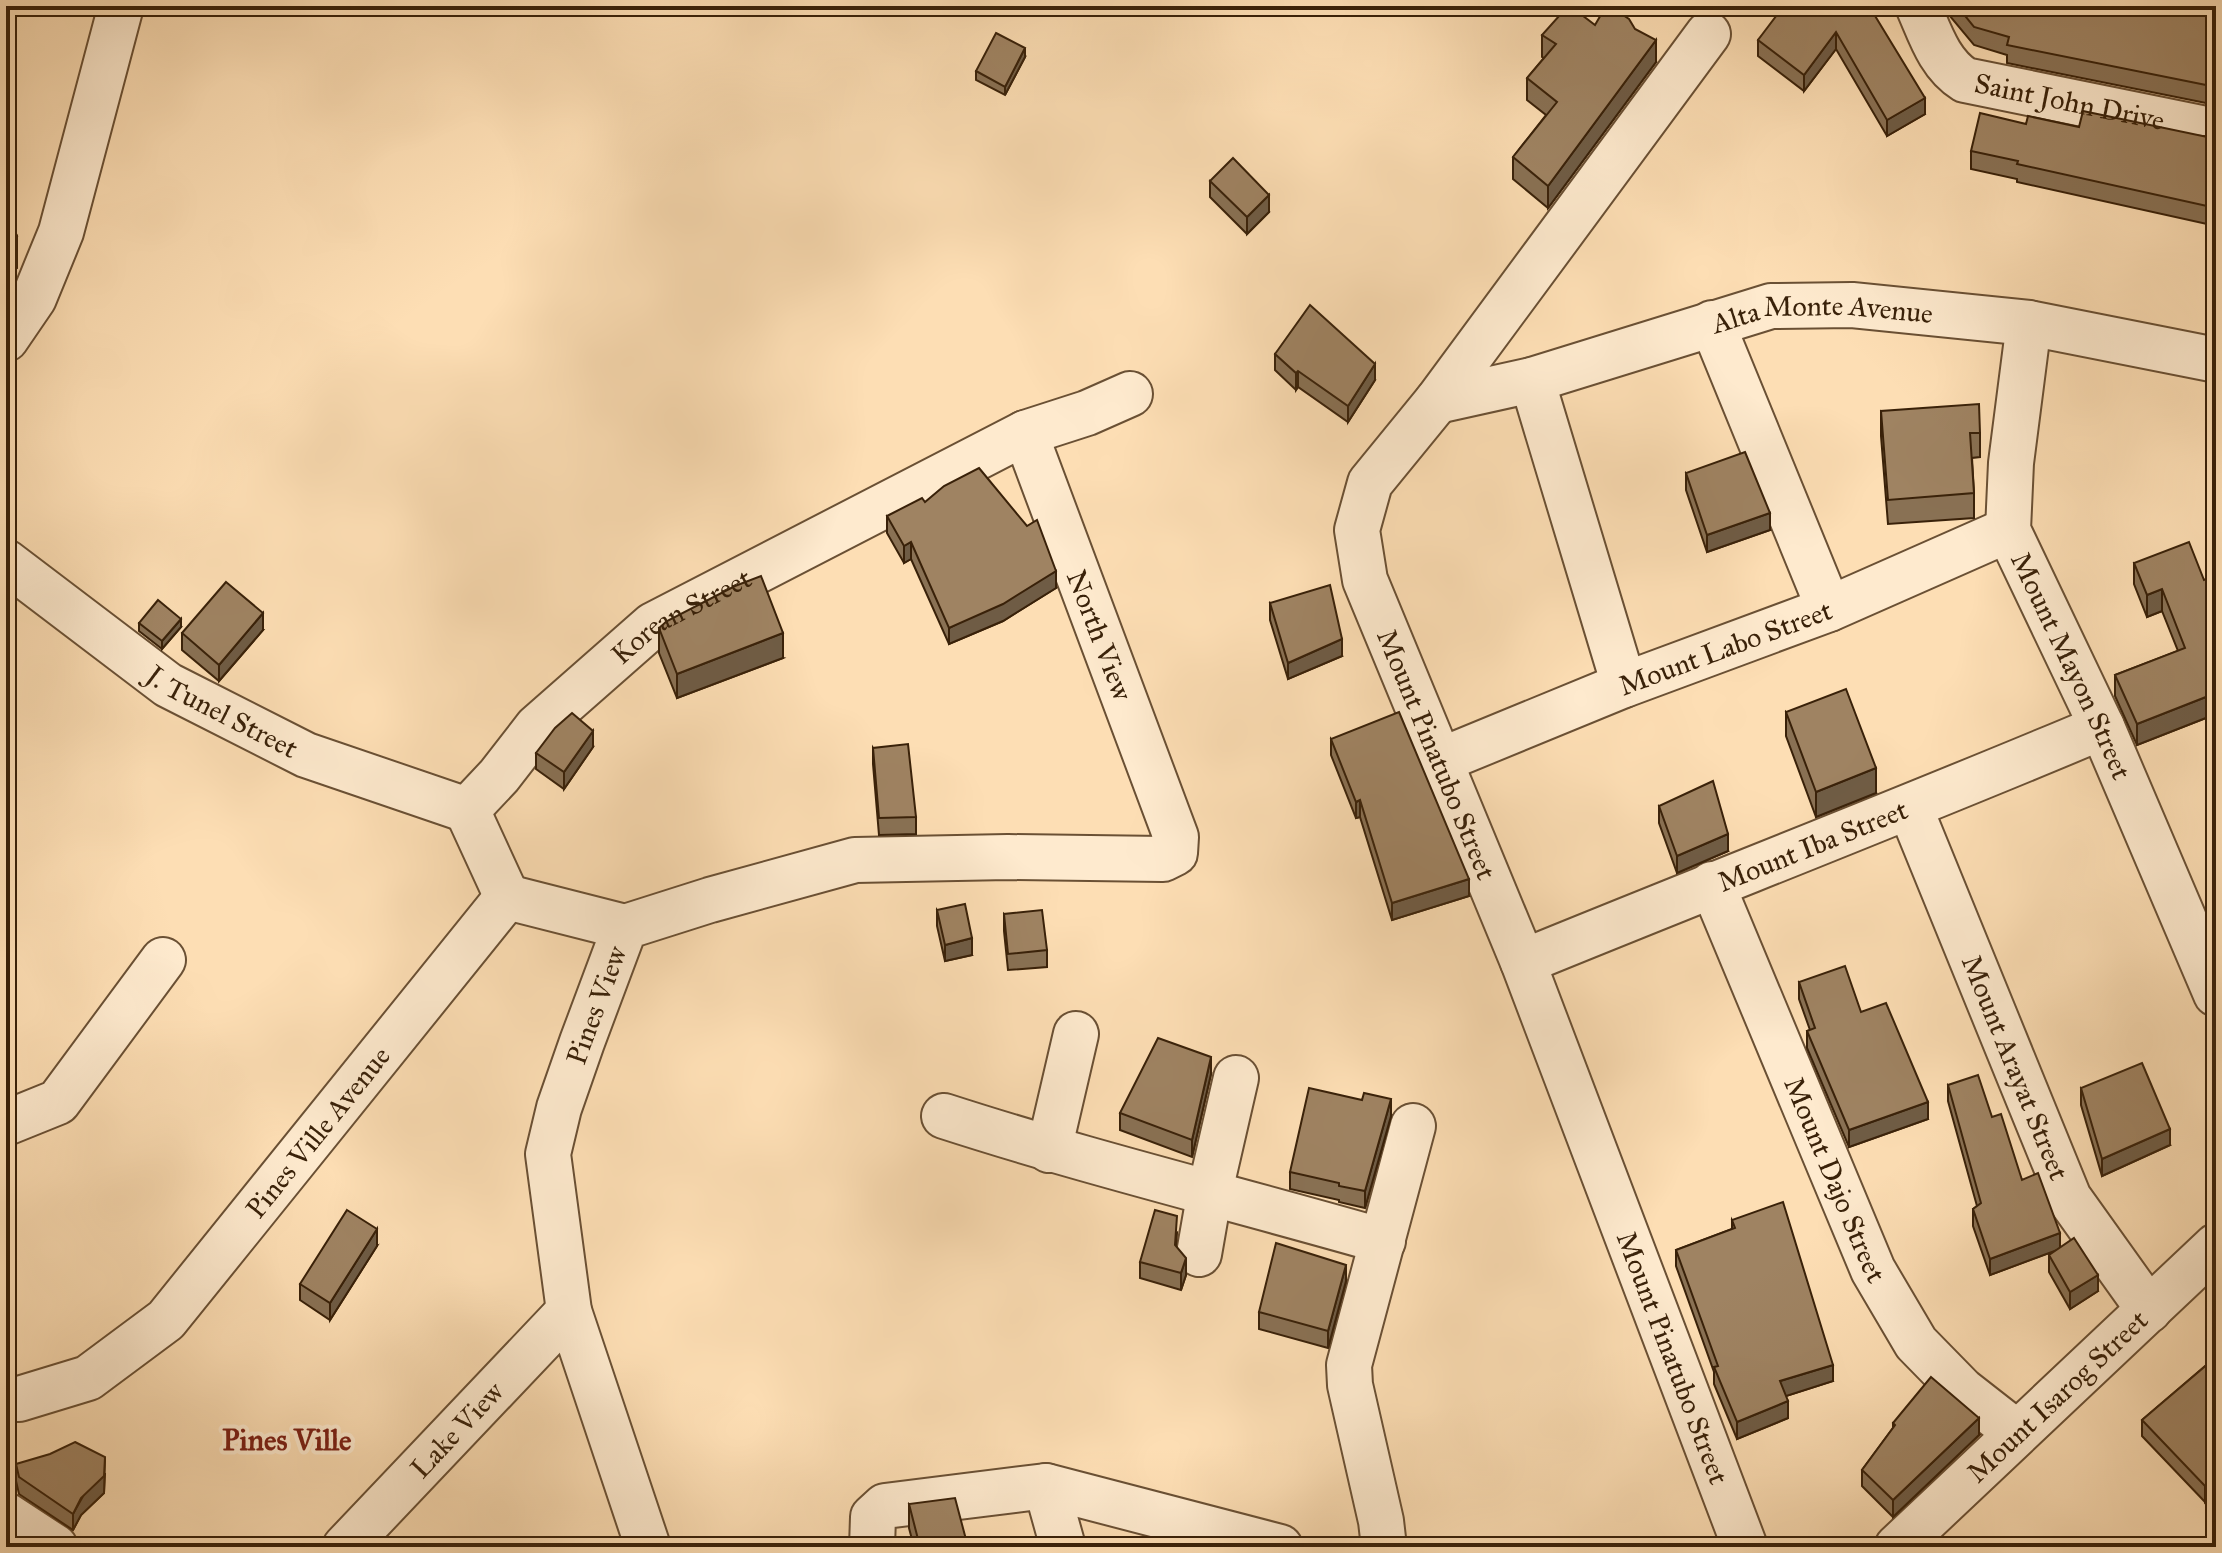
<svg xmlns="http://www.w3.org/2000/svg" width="2222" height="1553" font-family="'IM FELL Great Primer',serif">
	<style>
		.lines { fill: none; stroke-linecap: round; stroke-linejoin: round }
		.minor-casing { stroke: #6a5034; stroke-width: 48 }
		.minor { stroke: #feeace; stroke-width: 44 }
		.wall { fill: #897154; stroke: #392109; stroke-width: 2 }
		.shaded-wall { fill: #6f5c45; stroke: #392109; stroke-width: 2 }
		.building { fill: #9f8362; stroke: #392109; stroke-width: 2 }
		.labels { text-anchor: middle; stroke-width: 8; stroke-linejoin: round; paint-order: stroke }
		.street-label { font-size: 28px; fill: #392109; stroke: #feeace }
		.neighbourhood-label { font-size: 30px; font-weight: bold; fill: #7a1f14; stroke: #feeace }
	</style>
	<rect width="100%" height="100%" fill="#fddeb4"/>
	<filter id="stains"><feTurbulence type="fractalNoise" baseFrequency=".0025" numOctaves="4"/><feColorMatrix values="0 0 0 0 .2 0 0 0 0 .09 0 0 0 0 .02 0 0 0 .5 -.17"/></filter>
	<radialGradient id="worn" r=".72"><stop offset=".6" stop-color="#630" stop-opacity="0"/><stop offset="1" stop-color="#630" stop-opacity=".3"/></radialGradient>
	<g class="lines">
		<g class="minor-casing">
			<g id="minor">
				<path id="s1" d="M1918,6C1930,33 1939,64 1965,80L2216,131"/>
				<path id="s2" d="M1708,34L1437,401L1370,483L1357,530L1365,580L1523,962L1745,1547"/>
				<polyline points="1712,323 1829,609"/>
				<path id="s3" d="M2029,323L2011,463L2008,530L2102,727L2216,994"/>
				<polyline points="6,339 34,298 61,232 121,6"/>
				<polyline points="1532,380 1624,685"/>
				<path id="s4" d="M1437,401L1532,380L1771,306L1852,305L2029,323L2216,360"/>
				<path id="s5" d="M6,562L168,685L306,755L467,810"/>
				<path id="s6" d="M1439,761L1624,685L1829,609L2008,530"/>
				<path id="s7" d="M1910,808L2069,1198L2149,1310"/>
				<path id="s8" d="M467,810L499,776L537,727L653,625L1025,433L1087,413L1130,394"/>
				<polyline points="467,810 507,897"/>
				<path id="s9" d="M1712,884L1873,1270L1916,1343L1962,1390L2017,1433"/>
				<polyline points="507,897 625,927"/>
				<path id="s10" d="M1523,962C1716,883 1910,808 2102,727"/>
				<path d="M944,1116C1089,1163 1237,1199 1383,1241"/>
				<polyline points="6,1123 58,1102 163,960"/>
				<polyline points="1049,1150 1076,1034"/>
				<polyline points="1199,1254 1210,1191 1236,1078"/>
				<path id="s11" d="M6,1399H19L88,1378L166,1320L507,897"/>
				<polyline points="1046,1486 1063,1547"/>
				<polyline points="6,1515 55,1547"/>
				<path id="s12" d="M345,1547L569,1311"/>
				<path id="s13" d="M648,1547L569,1311L548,1154L559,1108L582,1042L625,927L710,900L855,860L1008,857L1163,859L1175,853L1176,837L1025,433"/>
				<polyline points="872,1547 873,1517 885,1506 1046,1486 1280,1547"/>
				<polyline points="1384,1547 1381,1521 1350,1385 1349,1365 1413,1126"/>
				<path id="s14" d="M1897,1547L2216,1246"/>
			</g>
		</g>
		<use href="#minor" class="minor"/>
	</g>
	<g class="wall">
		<polygon points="1871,6 1871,11 1925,114 1887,136 1836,49 1804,91 1758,56 1758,40 1787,10"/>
		<polygon points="1944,6 2216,6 2216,105 2007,63 2007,55 1974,45 1949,15"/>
		<polygon points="1595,25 1656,62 1548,208 1513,179 1513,157 1546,115 1527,100 1527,78 1544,58 1542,57 1542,35"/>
		<polygon points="1025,57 1005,95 976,80 976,71"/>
		<polygon points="2026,124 2216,137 2216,226 2017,182 2017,179 1971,169 1971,151"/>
		<polygon points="1210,181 1269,212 1247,234 1210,197"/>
		<polygon points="1275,354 1375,380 1348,422 1298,387 1296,390 1275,370"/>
		<polygon points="1881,411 1980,433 1980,457 1972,458 1974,493 1974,518 1888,524 1881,436"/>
		<polygon points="1686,473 1770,530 1707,552 1686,490"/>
		<polygon points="887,516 1056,588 1003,621 949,644 911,559 904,563 887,533"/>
		<polygon points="2134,563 2204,580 2216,714 2137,745 2115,696 2115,675 2178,651 2162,611 2147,617 2134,584"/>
		<polygon points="1270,603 1342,656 1288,679 1270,620"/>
		<polygon points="139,623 181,627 162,649 139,631"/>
		<polygon points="659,628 783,658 677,698 659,653"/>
		<polygon points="263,630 219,681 182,650 182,633"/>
		<polygon points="1786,712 1876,793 1816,817 1786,736"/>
		<polygon points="1331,739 1469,896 1392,920 1360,817 1356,818 1331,755"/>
		<polygon points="593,747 564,789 536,769 536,753"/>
		<polygon points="873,748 916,817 916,834 879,835 873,764"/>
		<polygon points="1659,806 1728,851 1677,873 1659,823"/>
		<polygon points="937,910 972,955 945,961 937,926"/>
		<polygon points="1004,914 1047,950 1047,967 1008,970 1004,931"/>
		<polygon points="1799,982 1861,1012 1928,1119 1849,1147 1807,1048 1807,1031 1810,1030 1799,999"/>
		<polygon points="1211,1074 1192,1157 1120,1130 1120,1113"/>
		<polygon points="1948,1085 1992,1117 2022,1180 2060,1248 2098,1291 2070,1309 2049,1272 2049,1255 2054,1251 1990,1275 1973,1226 1973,1209 1977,1206 1948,1101"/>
		<polygon points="2081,1088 2170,1145 2102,1176 2081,1105"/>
		<polygon points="1391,1116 1365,1208 1339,1202 1339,1200 1290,1189 1290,1172"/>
		<polygon points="1732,1220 1833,1381 1786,1396 1788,1418 1737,1439 1714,1384 1714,1372 1676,1266 1676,1250 1732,1229"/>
		<polygon points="1177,1233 1176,1246 1186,1275 1181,1290 1140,1278 1140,1262"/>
		<polygon points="377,1246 330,1320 300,1300 300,1284"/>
		<polygon points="1346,1281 1328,1348 1259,1329 1259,1312"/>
		<polygon points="2216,1343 2216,1490 2205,1502 2142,1436 2142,1420 2211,1361 2211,1347"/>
		<polygon points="1893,1423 1979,1435 1893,1517 1862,1486 1862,1470 1893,1428"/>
		<polygon points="16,1464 105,1474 104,1493 81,1515 73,1530 19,1494 16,1481"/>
		<polygon points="909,1504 968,1547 914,1547 909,1528"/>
	</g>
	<g class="shaded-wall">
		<polygon points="1836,32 1836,49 1804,91 1804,75"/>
		<polygon points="1656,40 1656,62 1548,208 1548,186"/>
		<polygon points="1025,48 1025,57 1005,95 1005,87"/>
		<polygon points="1925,98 1925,114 1887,136 1887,120"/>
		<polygon points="1269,195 1269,212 1247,234 1247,217"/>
		<polygon points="17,236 17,268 6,272 6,240"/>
		<polygon points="1375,364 1375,380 1348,422 1348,406"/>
		<polygon points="1298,371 1298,387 1296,390 1296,373"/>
		<polygon points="1770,513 1770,530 1707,552 1707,535"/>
		<polygon points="911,542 911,559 904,563 904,546"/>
		<polygon points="1056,571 1056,588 1003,621 949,644 949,628"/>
		<polygon points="2162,589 2162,611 2147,617 2147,595"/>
		<polygon points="263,613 263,630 219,681 219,665"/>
		<polygon points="181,619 181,627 162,649 162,641"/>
		<polygon points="783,633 783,658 677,698 677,674"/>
		<polygon points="1342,639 1342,656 1288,679 1288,663"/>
		<polygon points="2216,693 2216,714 2137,745 2137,724"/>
		<polygon points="593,731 593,747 564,789 564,772"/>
		<polygon points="1876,768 1876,793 1816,817 1816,792"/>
		<polygon points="1360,800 1360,817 1356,818 1356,802"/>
		<polygon points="1728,834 1728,851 1677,873 1677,856"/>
		<polygon points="1469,879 1469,896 1392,920 1392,903"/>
		<polygon points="972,938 972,955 945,961 945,945"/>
		<polygon points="1211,1057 1211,1074 1192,1157 1192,1140"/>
		<polygon points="1391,1099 1391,1116 1365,1208 1365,1191"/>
		<polygon points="1928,1102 1928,1119 1849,1147 1849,1130"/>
		<polygon points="2170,1129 2170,1145 2102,1176 2102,1159"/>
		<polygon points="377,1229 377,1246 330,1320 330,1303"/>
		<polygon points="2060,1233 2060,1249 1990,1275 1990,1259"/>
		<polygon points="1186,1258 1186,1275 1181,1290 1181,1273"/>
		<polygon points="1346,1265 1346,1281 1328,1348 1328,1331"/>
		<polygon points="2098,1275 2098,1291 2070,1309 2070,1292"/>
		<polygon points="1833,1365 1833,1381 1780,1398 1780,1381"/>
		<polygon points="1788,1401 1788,1418 1737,1439 1737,1422"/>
		<polygon points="1979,1418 1979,1435 1893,1517 1893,1500"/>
		<polygon points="105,1457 104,1493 81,1515 73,1530 73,1514"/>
		<polygon points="2216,1474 2216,1490 2205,1502 2205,1486"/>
	</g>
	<g class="building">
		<polygon points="1568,6 1570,6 1595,25 1606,6 1609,6 1629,19 1635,29 1656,40 1548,186 1513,157 1557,102 1527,78 1556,44 1542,35"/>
		<polygon points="1795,6 1869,6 1925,98 1887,120 1836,32 1804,75 1758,40 1783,7 1787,10"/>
		<polygon points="1957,6 2216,6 2216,87 2007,45 2009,37 1974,27"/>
		<polygon points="996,33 1025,48 1005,87 976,71"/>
		<polygon points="2083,111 2212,138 2216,137 2216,208 2017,164 2018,161 1971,151 1980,113 2026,124 2028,116 2079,127"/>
		<polygon points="1233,158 1269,195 1247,217 1210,181"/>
		<polygon points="6,211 17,236 6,240"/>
		<polygon points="1310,305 1375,364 1348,406 1298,371 1296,373 1275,354"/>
		<polygon points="1979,404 1980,433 1970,433 1974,493 1888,500 1881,411"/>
		<polygon points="1745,452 1770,513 1707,535 1686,473"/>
		<polygon points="979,468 1027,526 1037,520 1056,571 1003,604 949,628 911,542 904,546 887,516 922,498 925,502 944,486"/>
		<polygon points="2189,542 2204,580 2216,575 2216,693 2137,724 2115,675 2185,648 2162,589 2147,595 2134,563"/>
		<polygon points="761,576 783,633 677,674 659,628 667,621 735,586"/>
		<polygon points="226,582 263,613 219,665 182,633"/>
		<polygon points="1330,585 1342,639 1288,663 1270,603"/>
		<polygon points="158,600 181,619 162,641 139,623"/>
		<polygon points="1846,689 1876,768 1816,792 1786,712"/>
		<polygon points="1399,712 1469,879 1392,903 1360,800 1356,802 1331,739"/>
		<polygon points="572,713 593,731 564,772 536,753 555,728"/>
		<polygon points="908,744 916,817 879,818 873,748"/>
		<polygon points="1713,781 1728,834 1677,856 1659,806"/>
		<polygon points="965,904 972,938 945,945 937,910"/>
		<polygon points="1042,910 1047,950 1008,954 1004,914"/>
		<polygon points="1845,966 1861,1012 1886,1003 1928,1102 1849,1130 1807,1031 1815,1028 1799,982"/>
		<polygon points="1158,1038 1211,1057 1192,1140 1120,1113"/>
		<polygon points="2142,1063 2170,1129 2102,1159 2081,1088"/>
		<polygon points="1978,1075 1992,1117 2001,1114 2022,1180 2038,1173 2060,1233 1990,1259 1973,1209 1981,1203 1948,1085"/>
		<polygon points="1309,1088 1362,1100 1364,1093 1391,1099 1365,1191 1339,1186 1339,1183 1290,1172"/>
		<polygon points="1783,1202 1833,1365 1780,1381 1788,1401 1737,1422 1714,1367 1718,1366 1676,1250 1735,1228 1732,1220"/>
		<polygon points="347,1210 377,1229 330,1303 300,1284"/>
		<polygon points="1155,1210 1177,1216 1175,1245 1186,1258 1181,1273 1140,1262"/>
		<polygon points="2074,1238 2098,1275 2070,1292 2049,1255"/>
		<polygon points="1276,1243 1346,1265 1328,1331 1259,1312"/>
		<polygon points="2216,1343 2216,1352 2211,1347"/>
		<polygon points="2216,1357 2216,1474 2205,1486 2142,1420"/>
		<polygon points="1931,1377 1979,1418 1893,1500 1862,1470 1895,1425 1893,1423"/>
		<polygon points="75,1442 105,1457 104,1476 81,1498 73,1514 19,1477 16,1464 50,1454"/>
		<polygon points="955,1498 968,1547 920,1547 909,1504"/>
	</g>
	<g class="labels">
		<g class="street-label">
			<text dy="10" stroke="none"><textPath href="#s1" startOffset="196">Saint John Drive</textPath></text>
			<text dy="10" stroke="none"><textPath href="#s4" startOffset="398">Alta Monte Avenue</textPath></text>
			<text dy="10" stroke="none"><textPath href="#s8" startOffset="292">Korean Street</textPath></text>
			<text transform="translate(1100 635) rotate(69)" y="10">North View</text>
			<text dy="10" stroke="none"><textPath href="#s6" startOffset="308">Mount Labo Street</textPath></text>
			<text dy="10" stroke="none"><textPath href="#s3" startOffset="358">Mount Mayon Street</textPath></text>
			<text dy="10" stroke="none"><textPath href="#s5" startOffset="264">J. Tunel Street</textPath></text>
			<text dy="10" stroke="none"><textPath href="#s2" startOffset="850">Mount Pinatubo Street</textPath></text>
			<text dy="10" stroke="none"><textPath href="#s10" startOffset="312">Mount Iba Street</textPath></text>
			<text dy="10" stroke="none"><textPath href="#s13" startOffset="564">Pines View</textPath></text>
			<text dy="10" stroke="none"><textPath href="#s7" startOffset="280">Mount Arayat Street</textPath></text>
			<text dy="10" stroke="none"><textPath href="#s11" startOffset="424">Pines Ville Avenue</textPath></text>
			<text dy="10" stroke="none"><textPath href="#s9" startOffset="320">Mount Dajo Street</textPath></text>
			<text dy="10" stroke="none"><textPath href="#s2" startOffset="1498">Mount Pinatubo Street</textPath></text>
			<text dy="10" stroke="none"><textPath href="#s14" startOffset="220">Mount Isarog Street</textPath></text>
			<text dy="10" stroke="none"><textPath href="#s12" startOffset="162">Lake View</textPath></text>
		</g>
		<g class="neighbourhood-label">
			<text x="287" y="1450">Pines Ville</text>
		</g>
	</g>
	<rect width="2222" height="1553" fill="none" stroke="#fddeb4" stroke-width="32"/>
	<rect x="8" y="8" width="2206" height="1537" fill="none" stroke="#392109" stroke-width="4"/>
	<rect x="16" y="16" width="2190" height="1521" fill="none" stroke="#392109" stroke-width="2"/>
	<rect width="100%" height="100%" filter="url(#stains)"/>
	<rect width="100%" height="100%" fill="url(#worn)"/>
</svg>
